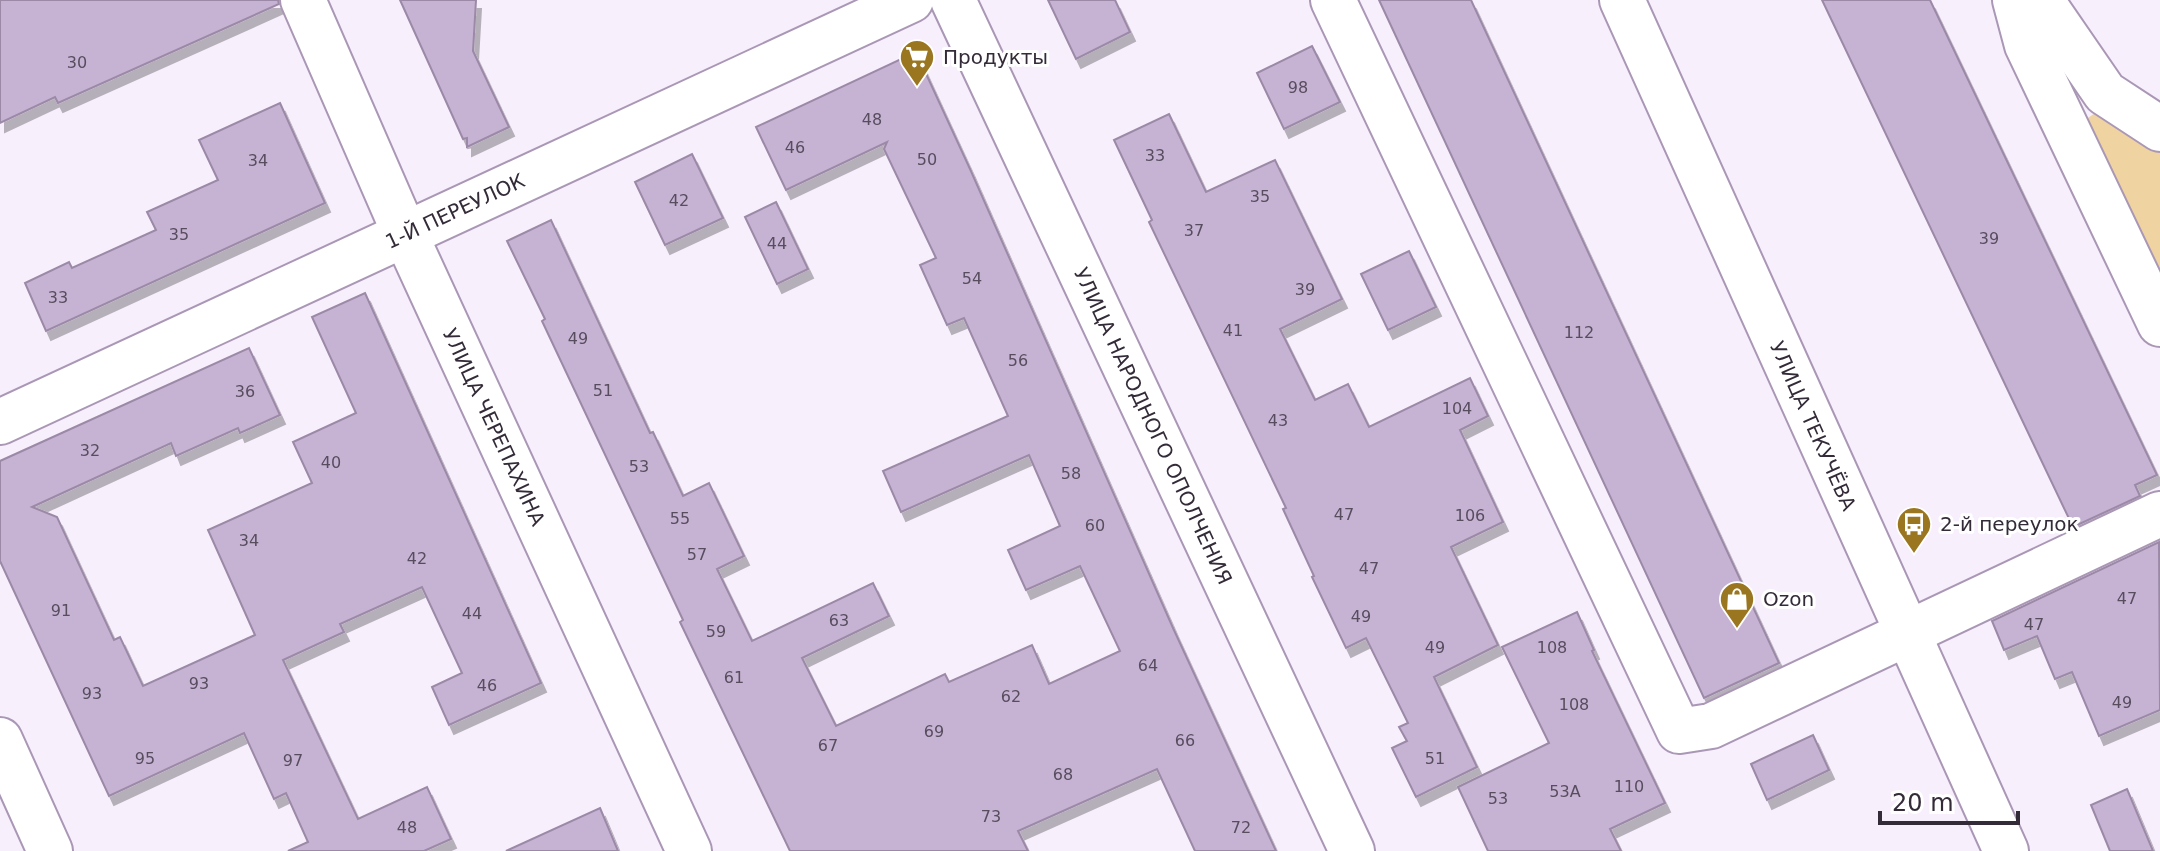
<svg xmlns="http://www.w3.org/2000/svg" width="2160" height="851" font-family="'DejaVu Sans',sans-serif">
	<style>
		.green { fill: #efd4a1 }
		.building { fill: #c6b3d3; stroke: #9b89a7; stroke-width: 2; filter: url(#shadow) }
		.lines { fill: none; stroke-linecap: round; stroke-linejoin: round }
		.minor-casing { stroke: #aa97b6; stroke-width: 48 }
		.major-casing { stroke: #aa97b6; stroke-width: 48 }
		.minor { stroke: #fff; stroke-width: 44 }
		.major { stroke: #fff; stroke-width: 44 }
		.labels { text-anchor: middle; stroke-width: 6; stroke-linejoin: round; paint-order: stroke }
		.number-label { font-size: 16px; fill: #584d5f }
		.poi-label { font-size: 20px; fill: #332b38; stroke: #fff; text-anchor: start }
		.street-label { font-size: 20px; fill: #332b38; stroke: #fff }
	</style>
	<defs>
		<filter id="shadow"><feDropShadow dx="5" dy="9" stdDeviation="0" flood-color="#0004"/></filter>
	</defs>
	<rect width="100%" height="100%" fill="#f7effc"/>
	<polygon class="green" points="2095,113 2160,146 2160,284 2081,123"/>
	<g class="building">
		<polygon points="0,0 278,0 279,4 58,103 55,97 0,123"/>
		<polygon points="400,0 476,0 473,51 509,127 467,147 467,138 463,139"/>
		<polygon points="1048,0 1115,0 1130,32 1076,59"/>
		<polygon points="1379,0 1471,0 1779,663 1704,698"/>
		<polygon points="1822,0 1930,0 2157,475 2135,485 2140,496 2073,527"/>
		<polygon points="1312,46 1340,102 1284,129 1257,73"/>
		<polygon points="916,52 970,169 1173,628 1276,851 1195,851 1157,769 1018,831 1028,851 790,851 680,622 683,620 542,321 545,319 507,241 551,220 650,433 653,432 683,496 709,483 744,556 717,569 752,641 873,583 889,616 802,658 836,726 945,674 949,682 1032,645 1049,684 1120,651 1080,566 1026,590 1008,550 1060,526 1029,455 901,512 883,471 1008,416 964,318 947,325 920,265 936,258 884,149 887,142 786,190 756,127"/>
		<polygon points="280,103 325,203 46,331 25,283 69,262 72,268 156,230 147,212 218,180 199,140"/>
		<polygon points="1169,114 1206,192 1275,160 1342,299 1280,329 1315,400 1348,384 1369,427 1470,378 1488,416 1460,430 1503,522 1451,547 1498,645 1434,677 1477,767 1416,797 1392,748 1407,741 1399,727 1408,723 1366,638 1346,648 1312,577 1314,576 1283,509 1286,508 1149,222 1152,220 1114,140"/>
		<polygon points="692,154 723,218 665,245 635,182"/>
		<polygon points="776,202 808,269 777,284 745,217"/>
		<polygon points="1409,251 1436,307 1388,330 1361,274"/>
		<polygon points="365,293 541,683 449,725 432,687 462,673 422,587 340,624 344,632 283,660 358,819 427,787 451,839 424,851 288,851 308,842 286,793 274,799 244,733 109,796 0,561 0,461 249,348 280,415 240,433 238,428 176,456 171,443 32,507 57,517 114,640 120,637 143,686 255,635 208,530 312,483 293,442 356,413 312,317"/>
		<polygon points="2159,542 2160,710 2099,736 2072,672 2055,679 2037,636 2004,650 1992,621"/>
		<polygon points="1577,612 1594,650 1592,651 1665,803 1610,829 1621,851 1488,851 1458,787 1549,743 1502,647"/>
		<polygon points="1813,735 1829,770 1767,800 1751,764"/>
		<polygon points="2127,789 2153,851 2110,851 2091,805"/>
		<polygon points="600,808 618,851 506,851"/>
	</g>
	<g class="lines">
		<g class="minor-casing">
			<g id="minor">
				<polyline points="303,0 405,234 689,851"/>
				<polyline points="953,0 1352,851"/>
				<polyline points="1333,0 1679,731 1711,726 2160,514"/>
				<polyline points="2015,0 2027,45 2160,324"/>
				<polyline points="2041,0 2105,93 2160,129"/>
				<polyline points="0,422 911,0"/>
				<polyline points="0,740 50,851"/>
			</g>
		</g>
		<g class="major-casing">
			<polyline id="major" points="1622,0 2006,851"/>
		</g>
		<use href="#minor" class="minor"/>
		<use href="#major" class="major"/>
	</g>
	<defs>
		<g id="supermarket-pin" transform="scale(1.8)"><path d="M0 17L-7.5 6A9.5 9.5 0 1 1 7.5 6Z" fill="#9a7621" stroke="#fff"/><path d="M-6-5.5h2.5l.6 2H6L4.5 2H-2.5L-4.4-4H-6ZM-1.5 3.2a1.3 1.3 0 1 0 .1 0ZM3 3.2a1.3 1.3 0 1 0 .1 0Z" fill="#fff"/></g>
		<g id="bus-pin" transform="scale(1.8)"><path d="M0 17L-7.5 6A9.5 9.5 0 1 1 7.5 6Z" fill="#9a7621" stroke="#fff"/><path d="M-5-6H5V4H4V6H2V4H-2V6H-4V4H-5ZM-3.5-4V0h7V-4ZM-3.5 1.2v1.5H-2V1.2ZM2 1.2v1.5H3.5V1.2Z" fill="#fff"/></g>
		<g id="shop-pin" transform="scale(1.8)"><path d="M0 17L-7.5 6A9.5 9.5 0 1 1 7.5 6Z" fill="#9a7621" stroke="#fff"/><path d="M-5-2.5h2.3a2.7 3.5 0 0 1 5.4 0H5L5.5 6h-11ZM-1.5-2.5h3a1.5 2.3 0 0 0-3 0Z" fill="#fff"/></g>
	</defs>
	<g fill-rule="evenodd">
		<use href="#supermarket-pin" x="917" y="57"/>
		<use href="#bus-pin" x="1914" y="524"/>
		<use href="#shop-pin" x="1737" y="599"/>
	</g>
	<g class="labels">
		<g class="number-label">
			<text x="77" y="68">30</text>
			<text x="1298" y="93">98</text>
			<text x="872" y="125">48</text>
			<text x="795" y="153">46</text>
			<text x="1155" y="161">33</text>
			<text x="927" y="165">50</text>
			<text x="258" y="166">34</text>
			<text x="1260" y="202">35</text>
			<text x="679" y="206">42</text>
			<text x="1194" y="236">37</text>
			<text x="179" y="240">35</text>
			<text x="1989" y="244">39</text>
			<text x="777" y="249">44</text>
			<text x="972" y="284">54</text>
			<text x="1305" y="295">39</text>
			<text x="58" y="303">33</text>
			<text x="1233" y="336">41</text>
			<text x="1579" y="338">112</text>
			<text x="578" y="344">49</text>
			<text x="1018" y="366">56</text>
			<text x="603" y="396">51</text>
			<text x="245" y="397">36</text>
			<text x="1457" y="414">104</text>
			<text x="1278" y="426">43</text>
			<text x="90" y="456">32</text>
			<text x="331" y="468">40</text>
			<text x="639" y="472">53</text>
			<text x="1071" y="479">58</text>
			<text x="1344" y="520">47</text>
			<text x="1470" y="521">106</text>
			<text x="680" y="524">55</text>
			<text x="1095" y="531">60</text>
			<text x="249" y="546">34</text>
			<text x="697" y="560">57</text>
			<text x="417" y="564">42</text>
			<text x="1369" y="574">47</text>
			<text x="2127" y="604">47</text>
			<text x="61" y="616">91</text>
			<text x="472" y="619">44</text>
			<text x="1361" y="622">49</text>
			<text x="839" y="626">63</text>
			<text x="2034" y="630">47</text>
			<text x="716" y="637">59</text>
			<text x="1435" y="653">49</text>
			<text x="1552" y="653">108</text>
			<text x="1148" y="671">64</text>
			<text x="734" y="683">61</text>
			<text x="199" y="689">93</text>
			<text x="487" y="691">46</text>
			<text x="92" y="699">93</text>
			<text x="1011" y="702">62</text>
			<text x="2122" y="708">49</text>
			<text x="1574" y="710">108</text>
			<text x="934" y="737">69</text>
			<text x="1185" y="746">66</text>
			<text x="828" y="751">67</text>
			<text x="145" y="764">95</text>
			<text x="1435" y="764">51</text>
			<text x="293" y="766">97</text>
			<text x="1063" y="780">68</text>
			<text x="1629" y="792">110</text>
			<text x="1565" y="797">53А</text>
			<text x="1498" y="804">53</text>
			<text x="991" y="822">73</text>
			<text x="407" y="833">48</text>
			<text x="1241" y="833">72</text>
		</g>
		<g class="poi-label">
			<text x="943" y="64">Продукты</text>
			<text x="1940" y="531">2-й переулок</text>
			<text x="1763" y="606">Ozon</text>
		</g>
		<g class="street-label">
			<text transform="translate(455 211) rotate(-25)" y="7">1-Й ПЕРЕУЛОК</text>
			<text transform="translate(1153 426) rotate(65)" y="7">УЛИЦА НАРОДНОГО ОПОЛЧЕНИЯ</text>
			<text transform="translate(1813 426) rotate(66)" y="7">УЛИЦА ТЕКУЧЁВА</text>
			<text transform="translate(494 427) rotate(65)" y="7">УЛИЦА ЧЕРЕПАХИНА</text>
		</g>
	</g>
	<path d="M1880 811v12h138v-12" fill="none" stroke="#332b38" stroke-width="4"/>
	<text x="1892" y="811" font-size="24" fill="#332b38" stroke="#ffffff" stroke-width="6" paint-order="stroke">20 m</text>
</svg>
